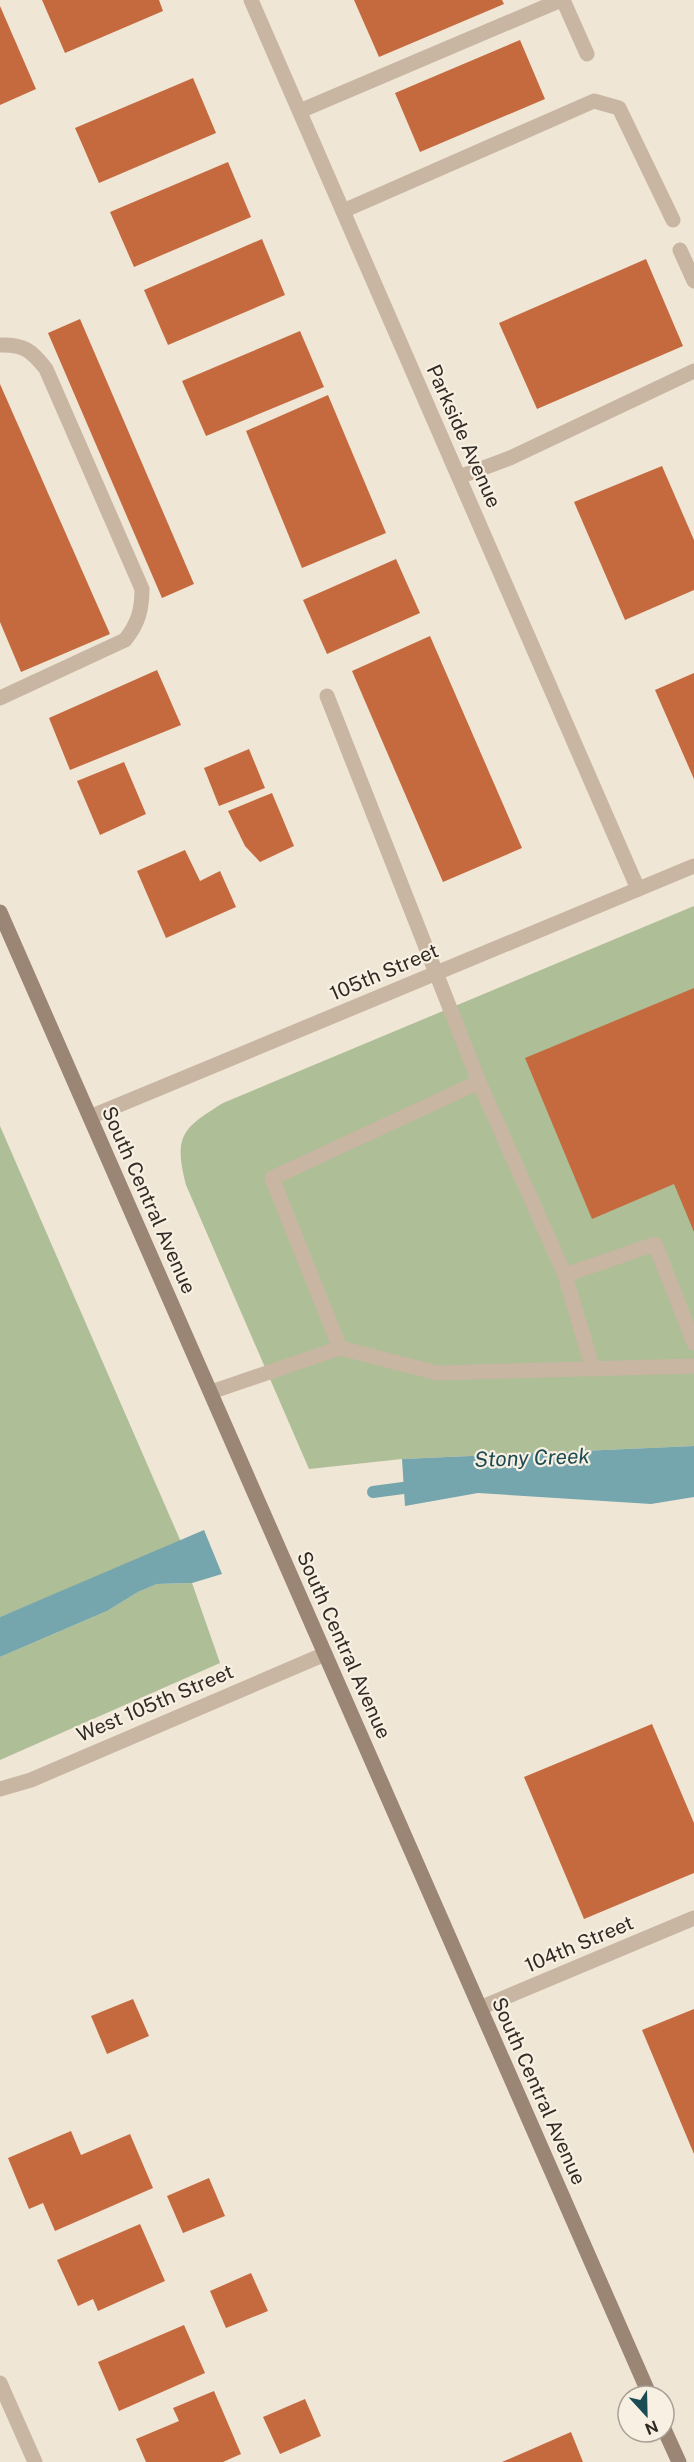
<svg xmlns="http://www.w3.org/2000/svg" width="694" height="2462" font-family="'Public Sans',sans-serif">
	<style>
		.green { fill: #aebe96 }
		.water { fill: #75a6ad }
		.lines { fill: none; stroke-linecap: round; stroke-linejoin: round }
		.stream { stroke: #75a6ad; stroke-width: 12 }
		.building { fill: #c56a3f }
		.lane { stroke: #c8b6a2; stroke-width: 15 }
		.street { stroke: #c8b6a2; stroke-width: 15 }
		.secondary { stroke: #9b8574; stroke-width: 15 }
		.labels { text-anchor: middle; stroke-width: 4.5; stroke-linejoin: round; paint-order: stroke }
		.street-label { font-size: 20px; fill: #322a25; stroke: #f8f0e2 }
		.water-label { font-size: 21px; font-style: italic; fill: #1b4b53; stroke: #f8f0e2 }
	</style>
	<rect width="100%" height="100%" fill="#f0e6d6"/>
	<g class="green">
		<path d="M694,906V1446L402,1459L309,1469L186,1185C173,1135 183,1128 223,1103Z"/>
		<polygon points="0,1126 181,1542 0,1617"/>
		<polygon points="192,1583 220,1663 0,1760 0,1657 107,1611 138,1592 157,1584"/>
	</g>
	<g class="water">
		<polygon points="694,1446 694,1497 651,1504 478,1493 405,1506 402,1459"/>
		<polygon points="204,1530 222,1574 192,1583 157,1584 138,1592 107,1611 0,1657 0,1617"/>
	</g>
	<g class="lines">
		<polyline class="stream" points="373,1492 418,1486"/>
	</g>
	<g class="building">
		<polygon points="42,0 159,0 163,11 65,53"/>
		<polygon points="354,0 502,0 504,4 379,57"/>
		<polygon points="0,6 36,89 0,105"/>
		<polygon points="520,40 545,99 420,152 395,93"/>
		<polygon points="193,78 216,133 99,183 75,128"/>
		<polygon points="228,162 251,217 134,267 110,212"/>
		<polygon points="262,239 285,295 168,345 144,290"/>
		<polygon points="646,259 683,346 537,409 499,323"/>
		<polygon points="80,319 194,584 162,598 48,333"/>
		<polygon points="300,331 324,387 206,436 182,381"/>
		<polygon points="0,384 110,634 21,672 0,622"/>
		<polygon points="328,395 386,533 302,568 246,431"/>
		<polygon points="662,466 694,540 694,590 625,620 574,502"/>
		<polygon points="396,559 420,613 327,654 303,600"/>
		<polygon points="430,636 522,848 443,882 352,671"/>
		<polygon points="157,670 181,725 70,770 49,718"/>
		<polygon points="694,673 694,779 655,690"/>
		<polygon points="249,749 265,788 219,806 204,768"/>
		<polygon points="124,762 146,814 100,835 77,781"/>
		<polygon points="272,793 294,846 260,862 245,846 228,811"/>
		<polygon points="185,850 200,881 220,871 236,907 166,938 137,871"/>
		<polygon points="694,988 694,1232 674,1184 592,1219 525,1058"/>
		<polygon points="652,1724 694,1823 694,1873 584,1919 524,1777"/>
		<polygon points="133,1999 149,2036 107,2054 91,2016"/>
		<polygon points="694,2009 694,2154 642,2030"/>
		<polygon points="71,2131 81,2155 130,2134 153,2188 55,2231 43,2203 29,2209 8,2158"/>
		<polygon points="209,2178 225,2216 183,2233 167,2196"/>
		<polygon points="140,2224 165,2281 98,2311 93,2299 78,2306 57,2260"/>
		<polygon points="251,2273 268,2311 226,2328 210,2291"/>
		<polygon points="184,2325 205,2373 119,2411 98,2362"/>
		<polygon points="214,2391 241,2454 223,2462 146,2462 136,2439 179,2421 173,2408"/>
		<polygon points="305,2399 321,2436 280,2454 263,2417"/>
		<polygon points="571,2432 583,2462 502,2462"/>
	</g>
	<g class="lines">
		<g class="lane">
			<polyline points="563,0 587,54"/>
			<polyline points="300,111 561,0"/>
			<polyline points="343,211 594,101 619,108 673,220"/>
			<polyline points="680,250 694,281"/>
			<path d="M0,345C24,344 32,351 46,369L142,589C142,610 138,624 125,640L0,698"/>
			<polyline points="459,477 510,458 694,371"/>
			<polyline points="327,696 479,1082 565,1275 593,1369"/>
			<polyline points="565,1275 655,1244 694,1343"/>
			<polyline points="340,1348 437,1373 694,1366"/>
			<polyline points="211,1392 340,1348 272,1178 479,1082"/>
		</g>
		<g class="street">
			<polyline points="251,0 638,889"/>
			<polyline points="90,1117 694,866"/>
			<polyline points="0,1789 31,1780 325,1654"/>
			<polyline points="480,2008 694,1918"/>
			<polyline points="0,2383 35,2462"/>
		</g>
		<g class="secondary">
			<polyline points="0,912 650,2396"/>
			<polyline points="664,2429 679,2462"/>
		</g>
	</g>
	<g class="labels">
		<g class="street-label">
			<text transform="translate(464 436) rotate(66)" y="7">Parkside Avenue</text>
			<text transform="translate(384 972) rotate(-23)" y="7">105th Street</text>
			<text transform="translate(149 1200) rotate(66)" y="7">South Central Avenue</text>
			<text transform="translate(344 1645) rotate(66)" y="7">South Central Avenue</text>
			<text transform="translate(155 1703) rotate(-23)" y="7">West 105th Street</text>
			<text transform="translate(579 1944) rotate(-23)" y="7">104th Street</text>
			<text transform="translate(539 2091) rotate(66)" y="7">South Central Avenue</text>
		</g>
		<g class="water-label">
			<text transform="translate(532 1458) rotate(-2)" y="7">Stony Creek</text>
		</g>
	</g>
	<g transform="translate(646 2414) rotate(158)"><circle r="28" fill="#f8f0e2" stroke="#a9a196" stroke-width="1.5"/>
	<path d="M0-4.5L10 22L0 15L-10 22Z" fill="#1b4b53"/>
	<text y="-9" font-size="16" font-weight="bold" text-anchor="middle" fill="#322a25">N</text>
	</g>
</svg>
